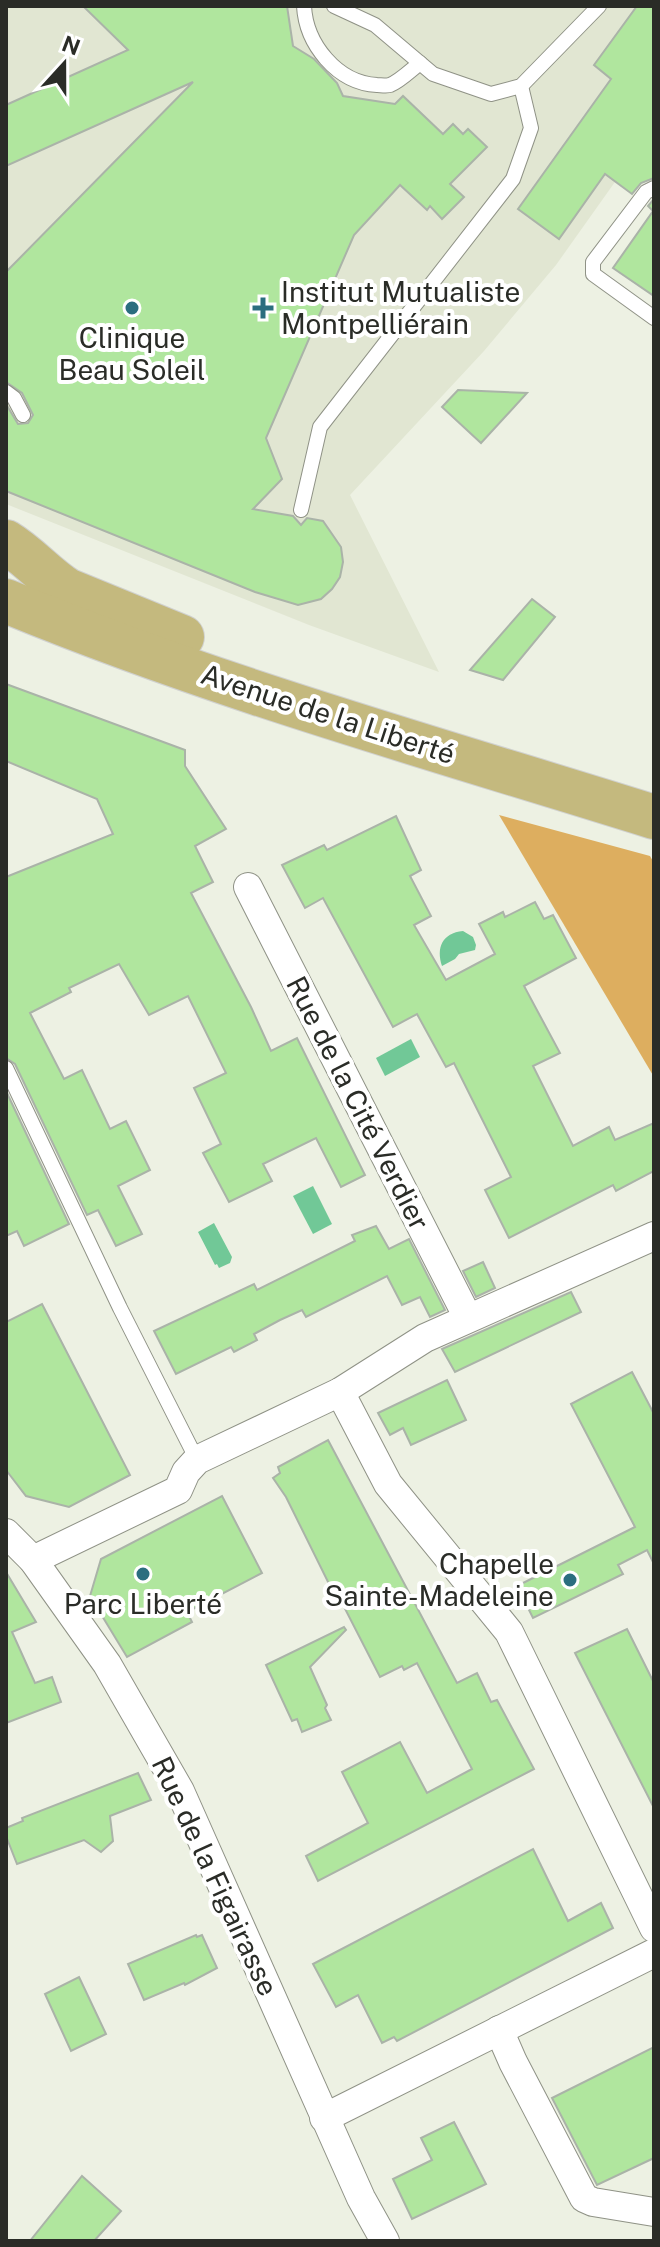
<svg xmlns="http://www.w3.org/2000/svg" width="660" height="2247" font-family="'Public Sans',sans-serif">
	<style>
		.built { fill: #e1e6d2 }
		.forest { fill: #ddae5f }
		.water { fill: #71c897 }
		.building { fill: #b0e69e; stroke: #aab3a8; stroke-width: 2 }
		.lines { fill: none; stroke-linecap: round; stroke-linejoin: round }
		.service-casing { stroke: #8f9286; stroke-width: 16 }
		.minor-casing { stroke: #8f9286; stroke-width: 30 }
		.primary-casing { stroke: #d0d1cf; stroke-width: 46 }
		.service { stroke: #fff; stroke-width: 14 }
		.minor { stroke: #fff; stroke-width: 28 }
		.primary { stroke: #c4b97e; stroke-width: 44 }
		.poi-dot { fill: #2b6e7f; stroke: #fff; stroke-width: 3 }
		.labels { text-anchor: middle; stroke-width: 8; stroke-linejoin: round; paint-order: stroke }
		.poi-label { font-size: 28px; fill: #2a2c27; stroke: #fff }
		.street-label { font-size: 28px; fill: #2a2c27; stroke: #fff }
	</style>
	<rect width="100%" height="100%" fill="#edf1e3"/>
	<polygon class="built" points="6,6 654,6 654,127 556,265 484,351 350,495 439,672 309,625 6,504"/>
	<polygon class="forest" points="499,815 650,856 654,863 654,1077"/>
	<g class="water">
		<path d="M463,931L473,937L476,945L475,950L459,954L455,959L442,966C436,948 442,933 463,931Z"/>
		<polygon points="411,1039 420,1057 385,1076 376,1058"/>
		<polygon points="313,1186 332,1224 313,1234 293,1196"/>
		<polygon points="214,1223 232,1257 230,1263 219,1268 217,1264 215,1265 198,1232"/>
	</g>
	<g class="building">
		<polygon points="83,6 287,6 293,46 314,59 337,83 343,96 395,104 403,96 443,134 453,124 463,134 468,129 487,147 450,184 464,197 442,219 430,206 427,210 400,185 354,235 266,438 282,479 253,509 293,516 301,525 307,518 323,521 341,547 343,562 340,577 332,589 321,599 298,605 255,592 6,491 6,404 18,424 28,423 33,415 22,393 6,382 6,272 193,82 6,166 6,105 128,50"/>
		<polygon points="637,6 654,6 654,178 641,183 632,194 605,174 559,239 518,209 611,79 594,65"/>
		<polygon points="654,199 654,296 613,268 653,211 648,206"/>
		<polygon points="458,390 527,393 481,443 442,407"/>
		<polygon points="532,599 555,617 503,680 470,670"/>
		<polygon points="6,684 185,750 185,766 226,829 195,846 213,882 191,893 251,1007 271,1051 297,1038 365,1175 341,1187 316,1138 263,1164 272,1181 229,1202 203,1153 221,1144 194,1088 226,1073 188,996 149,1015 119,964 69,988 71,992 30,1013 64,1079 82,1070 110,1129 126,1121 150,1170 118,1186 142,1234 116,1246 98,1210 87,1215 15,1064 6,1058 6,877 113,834 97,799 6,761"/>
		<polygon points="396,816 421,870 410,876 431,916 414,925 446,980 495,954 479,924 503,912 505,917 535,902 544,919 553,915 576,958 524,986 560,1053 533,1066 573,1146 609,1127 615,1140 654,1123 654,1171 616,1191 613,1185 509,1238 485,1190 511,1177 454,1063 446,1067 417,1014 393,1027 323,898 305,908 282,865 324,845 327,850"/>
		<polygon points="6,1091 69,1224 24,1246 17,1231 6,1236"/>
		<polygon points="376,1226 389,1249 409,1239 445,1310 430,1317 420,1297 402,1305 387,1276 306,1317 302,1310 280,1320 254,1334 257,1340 234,1352 231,1347 176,1374 154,1331 254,1284 257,1290 355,1241 352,1235"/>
		<polygon points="483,1262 495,1288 476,1297 463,1271"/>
		<polygon points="571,1292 581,1312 455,1372 442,1349"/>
		<polygon points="42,1304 130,1475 69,1507 26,1496 6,1470 6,1322"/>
		<polygon points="632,1372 654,1414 654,1564 647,1550 618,1565 623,1574 533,1618 517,1586 635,1527 571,1404"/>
		<polygon points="447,1380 466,1420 411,1445 403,1428 390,1435 378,1413"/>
		<polygon points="328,1440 457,1683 477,1673 491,1702 497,1700 534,1769 318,1881 306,1856 368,1823 342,1772 400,1742 427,1793 472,1769 417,1663 404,1670 402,1666 380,1677 339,1597 336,1598 286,1497 273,1478 280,1473 278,1467"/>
		<polygon points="222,1496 262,1573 187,1612 192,1622 127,1657 90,1596 101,1559"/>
		<polygon points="6,1572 36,1622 12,1632 35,1683 52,1677 61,1702 6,1723"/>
		<polygon points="344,1627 346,1630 310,1667 327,1705 325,1708 331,1720 302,1732 297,1719 292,1721 266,1665"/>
		<polygon points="627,1629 654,1683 654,1808 575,1653"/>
		<polygon points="138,1773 151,1800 110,1816 113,1841 101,1852 84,1840 17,1864 6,1836 6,1828 23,1821 22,1818"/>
		<polygon points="533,1849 568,1921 601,1903 613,1928 397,2041 394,2037 382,2043 358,1995 336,2007 313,1964"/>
		<polygon points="196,1935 197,1937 202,1935 217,1968 185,1985 184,1983 144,2000 128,1964"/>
		<polygon points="79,1977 106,2034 71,2051 45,1994"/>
		<polygon points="654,2047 654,2158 597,2185 552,2098"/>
		<polygon points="454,2122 486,2184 412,2219 393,2179 432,2160 421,2138"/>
		<polygon points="82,2176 121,2211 94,2241 30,2241"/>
	</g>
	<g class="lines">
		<g class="service-casing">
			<g id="service">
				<path d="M304,6C306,44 337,83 377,85C380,85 387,86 390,85C400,81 411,70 420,63"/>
				<polyline points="334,6 375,25 433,74 491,94 521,86 599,6"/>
				<polyline points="654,188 646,192 593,262 593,274 654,318"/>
				<polyline points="6,392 14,398 23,415"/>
				<polyline points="301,510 320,427 513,179 531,128 521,86"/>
				<polyline points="6,1068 120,1308 197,1460"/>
			</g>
		</g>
		<g class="minor-casing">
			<g id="minor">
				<polyline points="248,887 468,1318"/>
				<polyline points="340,1392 388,1484 509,1632 654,1928"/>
				<polyline points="6,1533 33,1560 107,1664 180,1791 361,2198 385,2241"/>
				<polyline points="33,1560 178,1490 186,1472 197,1460 340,1392 425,1338 654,1236"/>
				<polyline points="499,2030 513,2062 584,2198 593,2202 654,2212"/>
				<polyline points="324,2118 654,1953"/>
			</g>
		</g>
		<g class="primary-casing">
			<g id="primary">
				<path d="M6,542C29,556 45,576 67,590L182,637"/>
				<path d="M6,601C217,688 437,749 654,817"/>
			</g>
		</g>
		<use href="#service" class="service"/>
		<use href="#minor" class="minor"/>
		<use href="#primary" class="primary"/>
	</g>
	<g class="poi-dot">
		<circle cx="132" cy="308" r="8"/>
		<path d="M259 296h8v8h8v8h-8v8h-8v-8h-8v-8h8z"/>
		<circle cx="143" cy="1574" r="8"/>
		<circle cx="570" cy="1580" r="8"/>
	</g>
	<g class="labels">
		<g class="poi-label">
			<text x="281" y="302" text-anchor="start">Institut Mutualiste<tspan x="281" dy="32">Montpelliérain</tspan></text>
			<text x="132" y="348">Clinique<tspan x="132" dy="32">Beau Soleil</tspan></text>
			<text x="554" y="1574" text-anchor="end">Chapelle<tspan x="554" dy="32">Sainte-Madeleine</tspan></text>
			<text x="143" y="1614">Parc Liberté</text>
		</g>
		<g class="street-label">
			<text transform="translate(328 714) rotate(18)" y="10">Avenue de la Liberté</text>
			<text transform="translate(358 1103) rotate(63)" y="10">Rue de la Cité Verdier</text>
			<text transform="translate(215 1876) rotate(65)" y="10">Rue de la Figairasse</text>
		</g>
	</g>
	<rect width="660" height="2247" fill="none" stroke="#2a2c27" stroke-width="16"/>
	<g transform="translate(64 64) rotate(21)" stroke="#ffffff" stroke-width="6" paint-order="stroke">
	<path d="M0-6L14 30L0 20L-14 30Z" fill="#2a2c27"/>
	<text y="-12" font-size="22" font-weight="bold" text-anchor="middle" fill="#2a2c27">N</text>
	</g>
</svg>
